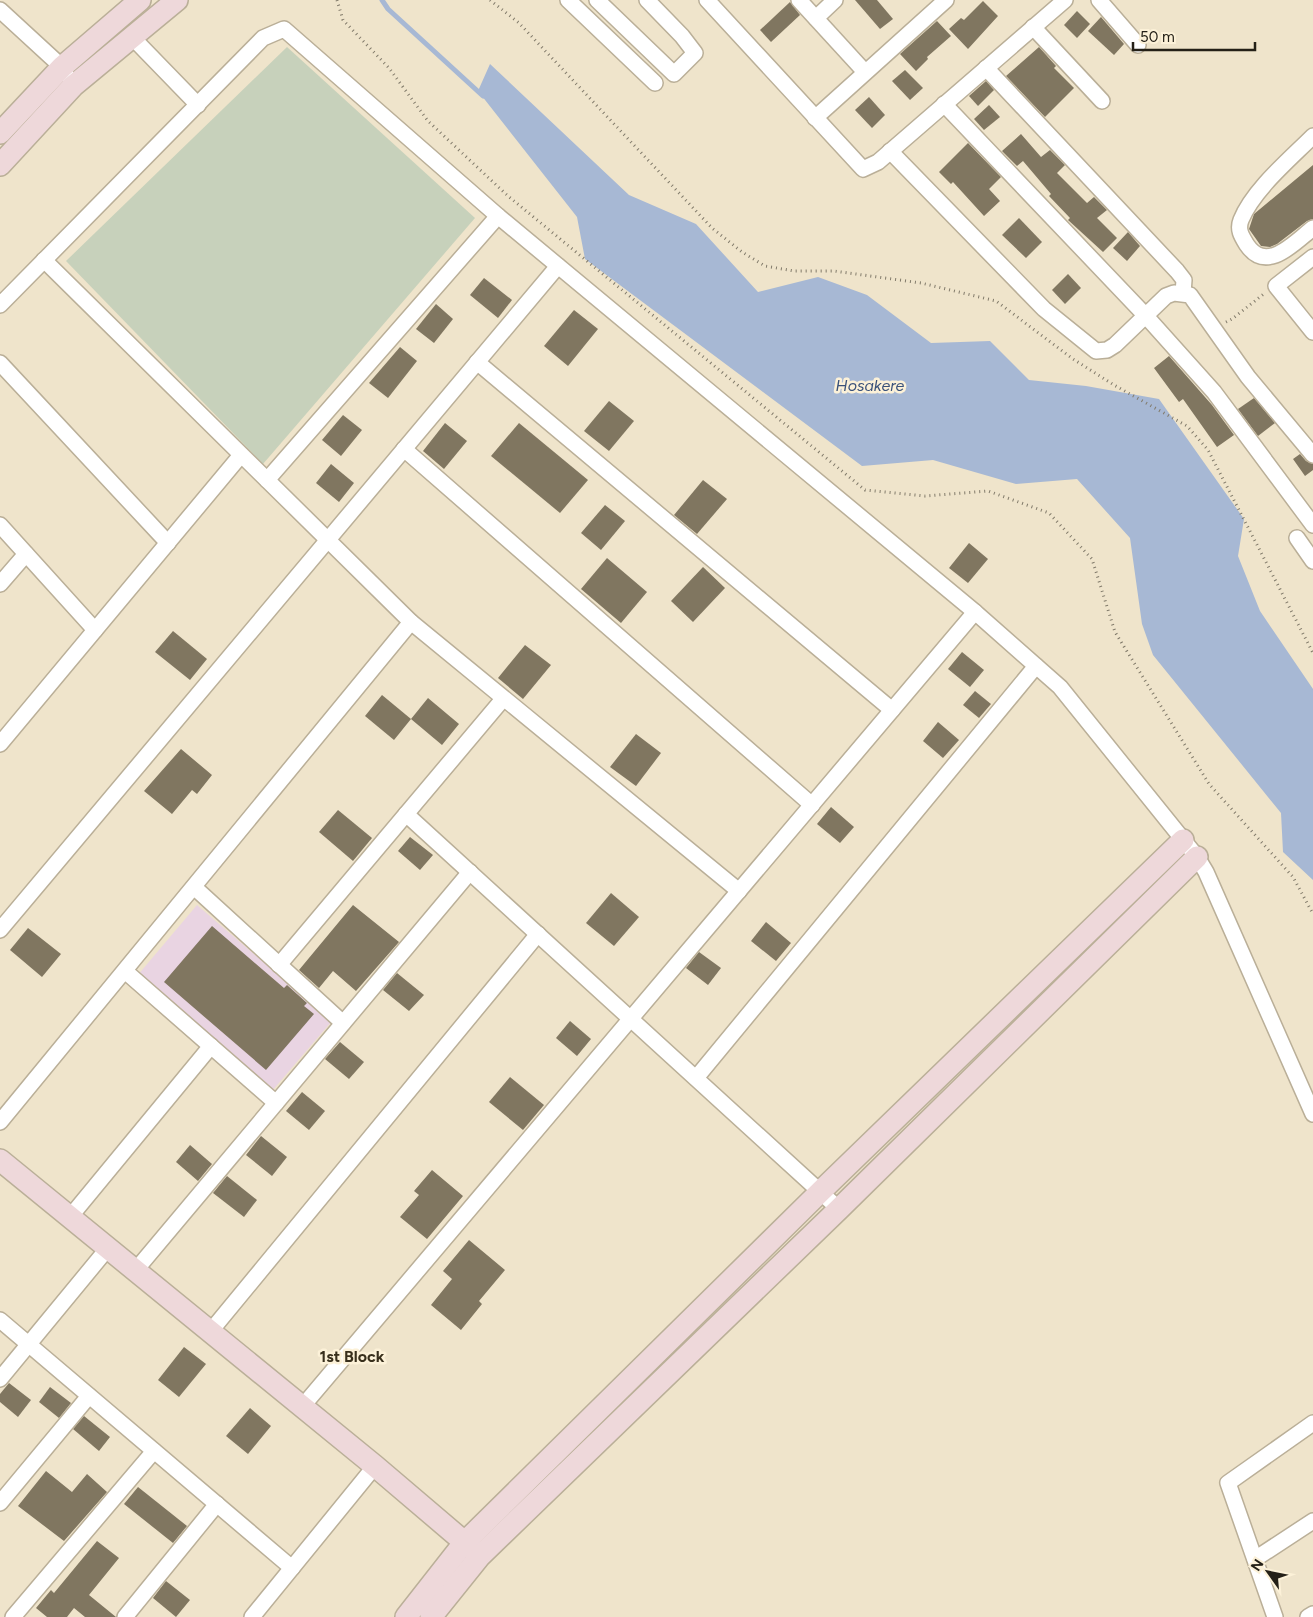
<svg xmlns="http://www.w3.org/2000/svg" width="1313" height="1617" font-family="Figtree,sans-serif">
	<style>
		.commercial { fill: #e9d4e2 }
		.green { fill: #c7d1bb }
		.water { fill: #a7b8d4 }
		.lines { fill: none; stroke-linecap: round; stroke-linejoin: round }
		.stream { stroke: #a7b8d4; stroke-width: 5 }
		.building { fill: #807660 }
		.street-casing { stroke: #baaf98; stroke-width: 18 }
		.secondary-casing { stroke: #baaf98; stroke-width: 24 }
		.path { stroke: #817a6a; stroke-width: 3; stroke-dasharray: 1 4; stroke-linecap: butt }
		.street { stroke: #fff; stroke-width: 15 }
		.secondary { stroke: #eed8da; stroke-width: 21 }
		.labels { text-anchor: middle; stroke-width: 5; stroke-linejoin: round; paint-order: stroke }
		.water-label { font-size: 16px; font-style: italic; fill: #39517a; stroke: #fcf1d8 }
		.neighbourhood-label { font-size: 16px; font-weight: bold; fill: #382f1c; stroke: #fcf1d8 }
	</style>
	<rect width="100%" height="100%" fill="#efe4cb"/>
	<polygon class="commercial" points="197,905 332,1021 272,1091 137,976"/>
	<polygon class="green" points="287,47 475,218 263,464 66,261"/>
	<polygon class="water" points="490,64 629,195 696,224 758,292 818,277 867,295 931,343 990,341 1029,380 1086,386 1159,399 1244,519 1238,556 1260,611 1313,689 1313,880 1283,852 1281,813 1153,655 1142,624 1130,538 1077,479 1016,484 933,460 862,466 585,259 577,217 478,91"/>
	<g class="lines">
		<polyline class="stream" points="382,0 388,9 483,96"/>
	</g>
	<g class="building">
		<polygon points="855,0 877,0 893,19 880,29"/>
		<polygon points="983,1 998,16 968,49 949,29 961,18 964,20"/>
		<polygon points="790,2 800,15 771,42 760,30"/>
		<polygon points="1077,11 1090,24 1077,38 1064,25"/>
		<polygon points="1101,17 1124,44 1114,55 1088,31"/>
		<polygon points="937,21 951,36 927,57 928,59 916,71 900,54"/>
		<polygon points="1039,47 1056,66 1054,68 1074,88 1045,117 1006,76"/>
		<polygon points="905,70 923,88 910,100 892,81"/>
		<polygon points="986,81 994,90 978,106 969,96"/>
		<polygon points="869,97 885,115 872,128 855,110"/>
		<polygon points="989,105 1000,117 984,130 974,119"/>
		<polygon points="1021,134 1041,157 1050,150 1065,165 1057,173 1087,203 1094,197 1107,210 1097,218 1117,238 1103,252 1068,220 1070,218 1049,196 1051,194 1023,161 1017,166 1002,151"/>
		<polygon points="968,143 1001,177 989,189 1000,201 984,216 953,182 951,184 939,172"/>
		<polygon points="1313,165 1313,219 1307,221 1277,244 1270,247 1261,246 1249,229 1254,214"/>
		<polygon points="1019,218 1042,242 1026,258 1002,235"/>
		<polygon points="1128,232 1140,246 1127,261 1113,248"/>
		<polygon points="1068,274 1081,288 1065,304 1052,290"/>
		<polygon points="484,278 512,300 498,318 470,295"/>
		<polygon points="436,304 453,319 434,343 416,329"/>
		<polygon points="574,310 598,329 568,366 544,346"/>
		<polygon points="400,347 417,361 388,398 369,383"/>
		<polygon points="1169,356 1212,405 1234,435 1217,447 1183,399 1179,402 1154,368"/>
		<polygon points="1254,398 1275,423 1258,436 1238,409"/>
		<polygon points="609,401 634,421 609,451 584,431"/>
		<polygon points="343,415 362,430 341,456 322,440"/>
		<polygon points="445,423 467,441 444,469 423,451"/>
		<polygon points="519,423 588,480 560,513 491,456"/>
		<polygon points="1300,454 1306,461 1313,464 1313,470 1305,476 1293,459"/>
		<polygon points="331,464 354,483 339,502 316,483"/>
		<polygon points="703,480 727,499 697,534 674,515"/>
		<polygon points="605,505 625,521 601,550 581,533"/>
		<polygon points="969,543 988,559 968,583 949,568"/>
		<polygon points="607,558 647,592 621,623 581,589"/>
		<polygon points="703,567 725,588 693,622 671,601"/>
		<polygon points="173,631 207,659 190,680 155,652"/>
		<polygon points="525,645 551,665 523,699 498,678"/>
		<polygon points="962,652 984,670 970,687 948,669"/>
		<polygon points="975,691 991,704 979,718 963,705"/>
		<polygon points="382,695 411,719 394,740 365,716"/>
		<polygon points="428,698 459,724 442,745 411,719"/>
		<polygon points="938,722 959,740 943,758 923,741"/>
		<polygon points="636,734 661,753 636,786 610,767"/>
		<polygon points="181,749 212,775 197,794 192,790 172,814 144,791"/>
		<polygon points="831,807 854,827 840,843 817,824"/>
		<polygon points="338,810 372,838 353,861 319,832"/>
		<polygon points="410,837 433,855 420,870 398,851"/>
		<polygon points="611,893 639,917 614,946 586,923"/>
		<polygon points="353,905 399,942 356,991 333,971 319,988 299,970"/>
		<polygon points="766,922 791,943 776,961 751,941"/>
		<polygon points="212,926 284,988 287,985 307,1003 304,1006 314,1014 266,1070 164,982"/>
		<polygon points="28,928 61,954 42,977 10,950"/>
		<polygon points="699,952 721,968 708,985 686,968"/>
		<polygon points="397,973 424,995 409,1011 383,990"/>
		<polygon points="570,1021 591,1039 577,1056 556,1038"/>
		<polygon points="340,1042 364,1062 349,1079 325,1059"/>
		<polygon points="510,1077 544,1105 523,1130 489,1102"/>
		<polygon points="302,1092 325,1111 309,1130 286,1111"/>
		<polygon points="261,1136 287,1157 272,1176 246,1155"/>
		<polygon points="190,1145 212,1164 198,1181 176,1162"/>
		<polygon points="432,1170 463,1196 427,1239 400,1217 419,1195 414,1191"/>
		<polygon points="227,1176 257,1200 244,1217 213,1193"/>
		<polygon points="469,1240 505,1270 479,1301 482,1304 461,1330 431,1305 452,1279 443,1271"/>
		<polygon points="184,1347 206,1364 179,1397 158,1380"/>
		<polygon points="9,1383 31,1400 18,1417 0,1402 0,1394"/>
		<polygon points="50,1387 71,1403 59,1418 39,1402"/>
		<polygon points="250,1408 271,1426 248,1454 226,1436"/>
		<polygon points="84,1416 110,1437 99,1451 73,1429"/>
		<polygon points="46,1471 72,1492 87,1474 107,1492 64,1541 18,1506"/>
		<polygon points="138,1487 187,1526 173,1543 124,1504"/>
		<polygon points="97,1541 119,1558 89,1595 116,1617 85,1617 74,1608 67,1617 47,1617 36,1608 51,1590 54,1593"/>
		<polygon points="166,1581 190,1600 176,1617 153,1598"/>
	</g>
	<g class="lines">
		<g class="street-casing">
			<g id="street">
				<polyline points="568,0 655,83"/>
				<polyline points="597,0 674,74 695,53 682,36 647,0"/>
				<polyline points="707,0 863,169 878,162 1065,0"/>
				<polyline points="799,0 865,72"/>
				<polyline points="1099,0 1138,45"/>
				<polyline points="0,10 62,67 66,74"/>
				<polyline points="816,18 835,0"/>
				<polyline points="1033,27 1102,101"/>
				<polyline points="132,37 198,105"/>
				<polyline points="986,68 1177,271 1184,280 1183,293"/>
				<polyline points="944,104 1145,315 1214,392 1313,525"/>
				<polyline points="815,118 946,0"/>
				<path d="M1313,136C1290,159 1253,190 1241,220C1237,230 1242,237 1247,245C1267,274 1295,242 1313,228"/>
				<polyline points="890,151 1044,309 1096,351 1107,350 1115,345 1166,296 1174,293 1190,295 1248,377 1313,455"/>
				<polyline points="1313,257 1276,286 1313,332"/>
				<polyline points="44,260 411,622 739,891"/>
				<polyline points="0,305 263,38 284,29 498,216"/>
				<polyline points="477,362 892,710"/>
				<polyline points="0,363 168,543"/>
				<polyline points="404,449 812,805"/>
				<polyline points="267,480 498,216 975,612 1060,687 1197,857 1206,872 1313,1114"/>
				<polyline points="0,525 95,630"/>
				<polyline points="1297,538 1313,561"/>
				<polyline points="0,584 26,554"/>
				<polyline points="0,744 241,455"/>
				<polyline points="406,814 839,1209"/>
				<polyline points="194,887 343,1023"/>
				<polyline points="0,930 558,266"/>
				<polyline points="279,965 503,699"/>
				<polyline points="125,971 276,1103"/>
				<polyline points="696,1078 1036,666"/>
				<polyline points="0,1122 411,622"/>
				<polyline points="70,1217 211,1046"/>
				<polyline points="135,1271 470,872"/>
				<polyline points="0,1320 292,1568"/>
				<polyline points="210,1332 538,934"/>
				<polyline points="0,1379 108,1248"/>
				<polyline points="302,1407 975,612"/>
				<polyline points="0,1503 89,1396"/>
				<polyline points="1255,1559 1313,1521"/>
				<polyline points="13,1617 154,1451"/>
				<polyline points="125,1617 217,1504"/>
				<polyline points="252,1617 375,1466"/>
				<polyline points="1275,1617 1228,1483 1313,1423"/>
				<polyline points="1308,1617 1313,1614"/>
			</g>
		</g>
		<g class="secondary-casing">
			<g id="secondary">
				<polyline points="0,133 62,67 140,0"/>
				<polyline points="0,165 73,86 177,0"/>
				<polyline points="0,1160 375,1466 476,1552"/>
				<polyline points="406,1617 464,1543 821,1191 1183,840"/>
				<polyline points="431,1617 480,1556 839,1209 1197,857"/>
			</g>
		</g>
		<g class="path">
			<polyline points="337,0 343,20 389,68 428,121 508,196 865,490 925,496 988,491 1049,513 1092,559 1115,632 1209,784 1293,877 1313,914"/>
			<polyline points="490,0 519,23 712,228 742,252 765,266 794,271 834,271 921,283 996,301 1073,359 1114,385 1187,426 1208,450 1313,653"/>
			<polyline points="1226,322 1232,319 1265,293"/>
		</g>
		<use href="#street" class="street"/>
		<use href="#secondary" class="secondary"/>
	</g>
	<g class="labels">
		<g class="water-label">
			<text x="870" y="391">Hosakere</text>
		</g>
		<g class="neighbourhood-label">
			<text x="352" y="1362">1st Block</text>
		</g>
	</g>
	<g transform="translate(1268 1572) rotate(303)" stroke="#fcf1d8" stroke-width="4" paint-order="stroke">
	<path d="M0-4L9 19L0 12L-9 19Z" fill="#242017"/>
	<text y="-8" font-size="14" font-weight="bold" text-anchor="middle" fill="#242017">N</text>
	</g>
	<path d="M1133 42v8h122v-8" fill="none" stroke="#242017" stroke-width="2.5"/>
	<text x="1140" y="42" font-size="15" fill="#242017" stroke="#fcf1d8" stroke-width="4" paint-order="stroke">50 m</text>
</svg>
